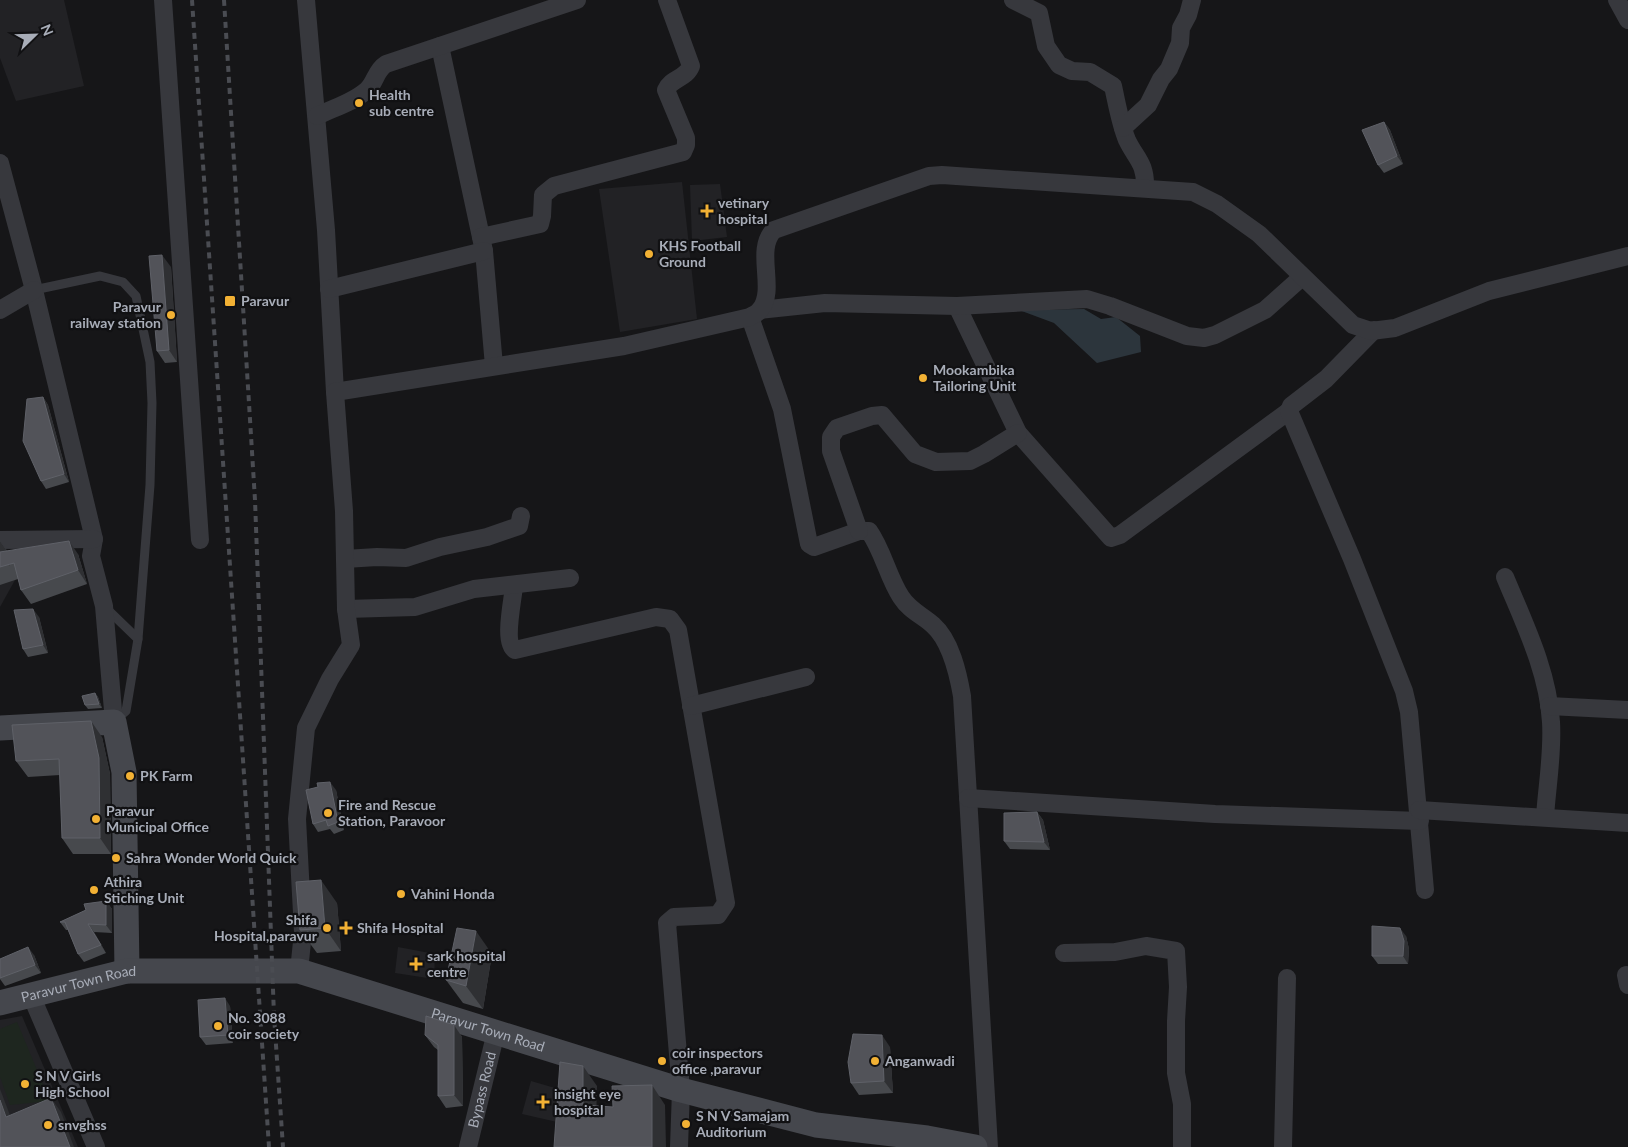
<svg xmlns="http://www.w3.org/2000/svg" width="1628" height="1147" font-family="Lato,sans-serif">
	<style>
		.built { fill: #222225 }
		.green { fill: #1e261f }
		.water { fill: #2c353c }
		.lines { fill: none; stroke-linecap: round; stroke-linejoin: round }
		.lane { stroke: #37383d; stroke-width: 9 }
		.street { stroke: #37383d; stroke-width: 18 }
		.secondary { stroke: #45474d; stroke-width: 25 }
		.rail { stroke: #4a4c52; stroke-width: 4; stroke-dasharray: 6 5; stroke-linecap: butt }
		.wall { fill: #47494d }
		.shaded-wall { fill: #2f3033 }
		.building { fill: #525359; stroke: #5f6168 }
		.poi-dot { fill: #f2b134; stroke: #111113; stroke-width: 2 }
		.labels { text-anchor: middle; stroke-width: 4.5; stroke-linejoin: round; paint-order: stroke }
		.poi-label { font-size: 14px; font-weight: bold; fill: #a8adb8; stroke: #111113; text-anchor: start }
		.street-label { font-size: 14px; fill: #a8adb8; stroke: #111113 }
	</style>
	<rect width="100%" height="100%" fill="#161618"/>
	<g class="built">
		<polygon points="0,0 64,0 84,86 16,101 0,58"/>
		<polygon points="682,182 697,319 620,332 599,189"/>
		<polygon points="720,184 727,237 692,241 690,185"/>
		<polygon points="4,540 15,580 0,607 0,541"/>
		<polygon points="398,947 435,954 434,979 395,973"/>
		<polygon points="22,1016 78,1147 0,1147 0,1020"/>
		<polygon points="531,1081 562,1090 557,1122 522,1114"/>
	</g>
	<polygon class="green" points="17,1022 50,1101 10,1105 0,1077 0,1029"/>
	<polygon class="water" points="1084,309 1101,319 1116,317 1140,336 1141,352 1097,363 1054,323 1019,310"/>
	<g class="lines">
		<g class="lane">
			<polyline points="34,290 100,276 123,282 136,296 150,362 152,403 150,485 138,639 126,711 114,721"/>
			<polyline points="106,608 138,639"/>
		</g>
		<g class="street">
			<polyline points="163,0 200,540"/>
			<polyline points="306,0 326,230 335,392"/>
			<path d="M1013,0L1039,13L1046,46L1059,65L1072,71L1090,72L1113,86C1117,104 1120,123 1127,140C1136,159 1146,163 1145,188"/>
			<polyline points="1617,0 1628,20"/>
			<polyline points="440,46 484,251 494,366"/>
			<path d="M317,116C333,108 354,102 367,90C376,82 375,71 386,64L577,0"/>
			<polyline points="1123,128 1148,105 1161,79 1169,69 1180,43 1181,28 1188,15 1192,0"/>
			<polyline points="0,163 34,290 94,539 91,556 104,606 114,722"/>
			<path d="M481,237L540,224L542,216L543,195L554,186L683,152L686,145V138L666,90C671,78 686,79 691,66L667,0"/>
			<polyline points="329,289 484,251"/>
			<polyline points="957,306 1018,433 1111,538 1120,535 1289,411"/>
			<polyline points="0,310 34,290"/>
			<polyline points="760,310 825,303 957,306 1087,299 1110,306 1187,336 1204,338 1215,335 1265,310 1302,277"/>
			<path d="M750,317L782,409L809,544L814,547L859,531H869C883,551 888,577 901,597C910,611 922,615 933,625C951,641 958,673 962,696L989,1147"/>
			<polyline points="1374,330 1326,379 1291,406 1289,411 1352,559 1404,691 1409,712 1425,890"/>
			<polyline points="859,531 831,451 831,437 837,428 872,416 882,415 915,454 936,462 970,461 984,454 1018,433"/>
			<polyline points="0,540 94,539"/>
			<polyline points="345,559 377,557 406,558 440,547 487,537 519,526 521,516"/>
			<path d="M1505,577C1524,623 1548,671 1551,722C1553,753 1547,786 1545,817"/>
			<path d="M514,586C513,599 503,643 515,650L656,617L670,619L678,630L726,903L718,915L674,917L667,923L681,1090L679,1147"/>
			<polyline points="346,609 415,607 474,589 570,578"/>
			<polyline points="691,706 806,677"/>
			<polyline points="1549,706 1628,710"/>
			<polyline points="968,798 1215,814 1420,821"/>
			<polyline points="1419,810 1628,823"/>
			<polyline points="1064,953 1115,952 1146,946 1176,951 1178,987 1176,1021 1176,1073 1182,1104 1182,1147"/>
			<path d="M299,971L303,932L297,819L306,728L330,679L351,645L346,609L344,511L335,392L624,346L750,317C753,315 758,313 760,310C777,289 754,250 774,230L929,176L942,175L1193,192L1217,204L1259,234L1353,325L1371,331L1395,328L1489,291L1628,256"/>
			<polyline points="1626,975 1628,985"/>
			<polyline points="31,995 96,1147"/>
			<path id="s1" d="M468,1147L496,1032"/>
			<polyline points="1283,1147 1287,978"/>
		</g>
		<g class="secondary">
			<polyline points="0,728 114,722 124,772 127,971"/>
			<path id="s2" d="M0,1003L127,971H299L681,1090L816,1125L927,1138L975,1147"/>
		</g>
		<g class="rail">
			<polyline points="192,0 269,1147"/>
			<polyline points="224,0 255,500 274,1016 283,1147"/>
		</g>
	</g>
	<g class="wall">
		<polygon points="1384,122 1390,130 1403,164 1384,173 1378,165"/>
		<polygon points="171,267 177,362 165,363 157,351"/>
		<polygon points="43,397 48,405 69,482 46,489 41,481"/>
		<polygon points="0,541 7,551 78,554 87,584 31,604 21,590 18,579 0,585"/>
		<polygon points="39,617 48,653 28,657 23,649"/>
		<polygon points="95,693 98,697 102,708 88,709 85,705"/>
		<polygon points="102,737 110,774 111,854 73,854 62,838 60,775 28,777 16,761"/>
		<polygon points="336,790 344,830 334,834 330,829 318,832 313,824"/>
		<polygon points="1037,812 1043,820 1050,850 1010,849 1004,841"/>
		<polygon points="106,901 112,909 112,933 94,932 106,953 84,962 78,954 68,930 66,930 60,922"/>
		<polygon points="337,903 341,951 317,953 300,930"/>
		<polygon points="1406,936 1409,949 1408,964 1378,964 1372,956"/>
		<polygon points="492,954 483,1009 463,1003 446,980"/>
		<polygon points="34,955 41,973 5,986 0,979 0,959"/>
		<polygon points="230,1006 233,1043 206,1045 200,1037"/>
		<polygon points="454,1025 462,1037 463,1106 446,1108 438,1096 438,1050 434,1047 425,1035"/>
		<polygon points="890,1047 893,1093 859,1095 851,1083"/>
	</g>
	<g class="shaded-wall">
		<polygon points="1384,122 1390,130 1403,164 1397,156"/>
		<polygon points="162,255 171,267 177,362 169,350"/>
		<polygon points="43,397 48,405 69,482 64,474"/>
		<polygon points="0,541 7,551 10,566 0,552"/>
		<polygon points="69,541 78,554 87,584 78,570"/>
		<polygon points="33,609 39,617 48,653 43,645"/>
		<polygon points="95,693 98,697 102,708 99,704"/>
		<polygon points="91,721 102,737 110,774 111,854 100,838"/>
		<polygon points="330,782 336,790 344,830 338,822"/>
		<polygon points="1037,812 1043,820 1050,850 1044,842"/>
		<polygon points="321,880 337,903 341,951 325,928"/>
		<polygon points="106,901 112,909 112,933 106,925"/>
		<polygon points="88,924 94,932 106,953 101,945"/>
		<polygon points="1400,928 1406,936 1409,949 1408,964 1403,956"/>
		<polygon points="476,931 492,954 483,1009 466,986"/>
		<polygon points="28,947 34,955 41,973 35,965"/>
		<polygon points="225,998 230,1006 233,1043 228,1035"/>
		<polygon points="454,1025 462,1037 463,1106 454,1095"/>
		<polygon points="882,1035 890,1047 893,1093 884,1081"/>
		<polygon points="583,1066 597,1086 596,1125 583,1105"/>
		<polygon points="652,1085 665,1105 666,1147 652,1147"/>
		<polygon points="0,1089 16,1131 6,1117 0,1100"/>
		<polygon points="51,1098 61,1112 74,1147 70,1147"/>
	</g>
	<g class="building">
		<polygon points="1384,122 1397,156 1378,165 1362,130"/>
		<polygon points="162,255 169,350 157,351 149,256"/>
		<polygon points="43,397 64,474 41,481 23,441 27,399"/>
		<polygon points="69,541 78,570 21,590 14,563 0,567 0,552"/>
		<polygon points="33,609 43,645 23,649 14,610"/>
		<polygon points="95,693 99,704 85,705 82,696"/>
		<polygon points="91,721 99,758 100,838 62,838 59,759 16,761 12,725"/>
		<polygon points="330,782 338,822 328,826 326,820 313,824 306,790 318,787 317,783"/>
		<polygon points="1037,812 1044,842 1004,841 1004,813"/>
		<polygon points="321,880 325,928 300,930 296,882"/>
		<polygon points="106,901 106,925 88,924 101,945 78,954 65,922 60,922 86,910 84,904"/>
		<polygon points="1372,926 1400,928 1404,941 1403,956 1372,956"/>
		<polygon points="457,928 476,931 466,986 446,980"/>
		<polygon points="28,947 35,965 0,978 0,959"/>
		<polygon points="225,998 228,1035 200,1037 198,1000"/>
		<polygon points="426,1016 454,1025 454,1095 438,1096 438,1045 425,1035"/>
		<polygon points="853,1034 882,1035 884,1081 851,1083 848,1062"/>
		<polygon points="560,1062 583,1066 583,1105 613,1107 612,1086 652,1085 652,1147 554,1147"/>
		<polygon points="51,1098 70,1147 0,1147 0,1100 6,1117"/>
	</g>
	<g class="poi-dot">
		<circle cx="359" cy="103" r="5"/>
		<path d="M704.5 203.5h5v5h5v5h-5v5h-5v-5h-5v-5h5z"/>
		<circle cx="649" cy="254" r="5"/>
		<rect x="224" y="295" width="12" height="12" rx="2.5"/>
		<circle cx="171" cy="315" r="5"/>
		<circle cx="923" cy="378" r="5"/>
		<circle cx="130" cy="776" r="5"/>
		<circle cx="328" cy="813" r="5"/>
		<circle cx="96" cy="819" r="5"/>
		<circle cx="116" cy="858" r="5"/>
		<circle cx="94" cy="890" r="5"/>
		<circle cx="401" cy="894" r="5"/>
		<circle cx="327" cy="928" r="5"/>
		<path d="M343.5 920.5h5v5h5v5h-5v5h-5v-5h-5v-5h5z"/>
		<path d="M413.5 956.5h5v5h5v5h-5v5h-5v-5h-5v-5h5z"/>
		<circle cx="218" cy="1026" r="5"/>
		<circle cx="662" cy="1061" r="5"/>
		<circle cx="875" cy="1061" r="5"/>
		<circle cx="25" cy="1084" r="5"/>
		<path d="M540.5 1094.5h5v5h5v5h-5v5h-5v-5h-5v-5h5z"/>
		<circle cx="686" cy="1124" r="5"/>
		<circle cx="48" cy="1125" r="5"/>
	</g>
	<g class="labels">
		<g class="poi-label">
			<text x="369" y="100">Health<tspan x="369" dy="16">sub centre</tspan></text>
			<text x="718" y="208">vetinary<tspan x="718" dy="16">hospital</tspan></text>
			<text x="659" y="251">KHS Football<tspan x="659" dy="16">Ground</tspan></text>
			<text x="241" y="306">Paravur</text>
			<text x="161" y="312" text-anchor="end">Paravur<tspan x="161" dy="16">railway station</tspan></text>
			<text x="933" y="375">Mookambika<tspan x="933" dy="16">Tailoring Unit</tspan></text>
			<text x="140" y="781">PK Farm</text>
			<text x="338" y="810">Fire and Rescue<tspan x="338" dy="16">Station, Paravoor</tspan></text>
			<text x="106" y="816">Paravur<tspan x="106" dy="16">Municipal Office</tspan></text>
			<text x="126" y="863">Sahra Wonder World Quick</text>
			<text x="104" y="887">Athira<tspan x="104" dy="16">Stiching Unit</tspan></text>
			<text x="411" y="899">Vahini Honda</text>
			<text x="317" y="925" text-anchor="end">Shifa<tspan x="317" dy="16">Hospital,paravur</tspan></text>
			<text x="357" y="933">Shifa Hospital</text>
			<text x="427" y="961">sark hospital<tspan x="427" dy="16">centre</tspan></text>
			<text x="228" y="1023">No. 3088<tspan x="228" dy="16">coir society</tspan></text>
			<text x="672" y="1058">coir inspectors<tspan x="672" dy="16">office ,paravur</tspan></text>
			<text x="885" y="1066">Anganwadi</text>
			<text x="35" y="1081">S N V Girls<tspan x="35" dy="16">High School</tspan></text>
			<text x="554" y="1099">insight eye<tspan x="554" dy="16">hospital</tspan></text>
			<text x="696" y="1121">S N V Samajam<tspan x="696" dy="16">Auditorium</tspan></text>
			<text x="58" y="1130">snvghss</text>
		</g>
		<g class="street-label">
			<text dy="5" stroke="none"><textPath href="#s2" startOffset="81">Paravur Town Road</textPath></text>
			<text dy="5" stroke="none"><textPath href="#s2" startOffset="501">Paravur Town Road</textPath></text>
			<text dy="5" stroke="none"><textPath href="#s1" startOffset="59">Bypass Road</textPath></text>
		</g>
	</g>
	<g transform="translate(35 35) rotate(67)" stroke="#111113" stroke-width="4" paint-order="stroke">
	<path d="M0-4L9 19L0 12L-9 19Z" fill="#a8adb8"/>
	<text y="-8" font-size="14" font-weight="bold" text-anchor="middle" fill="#a8adb8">N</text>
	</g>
</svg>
